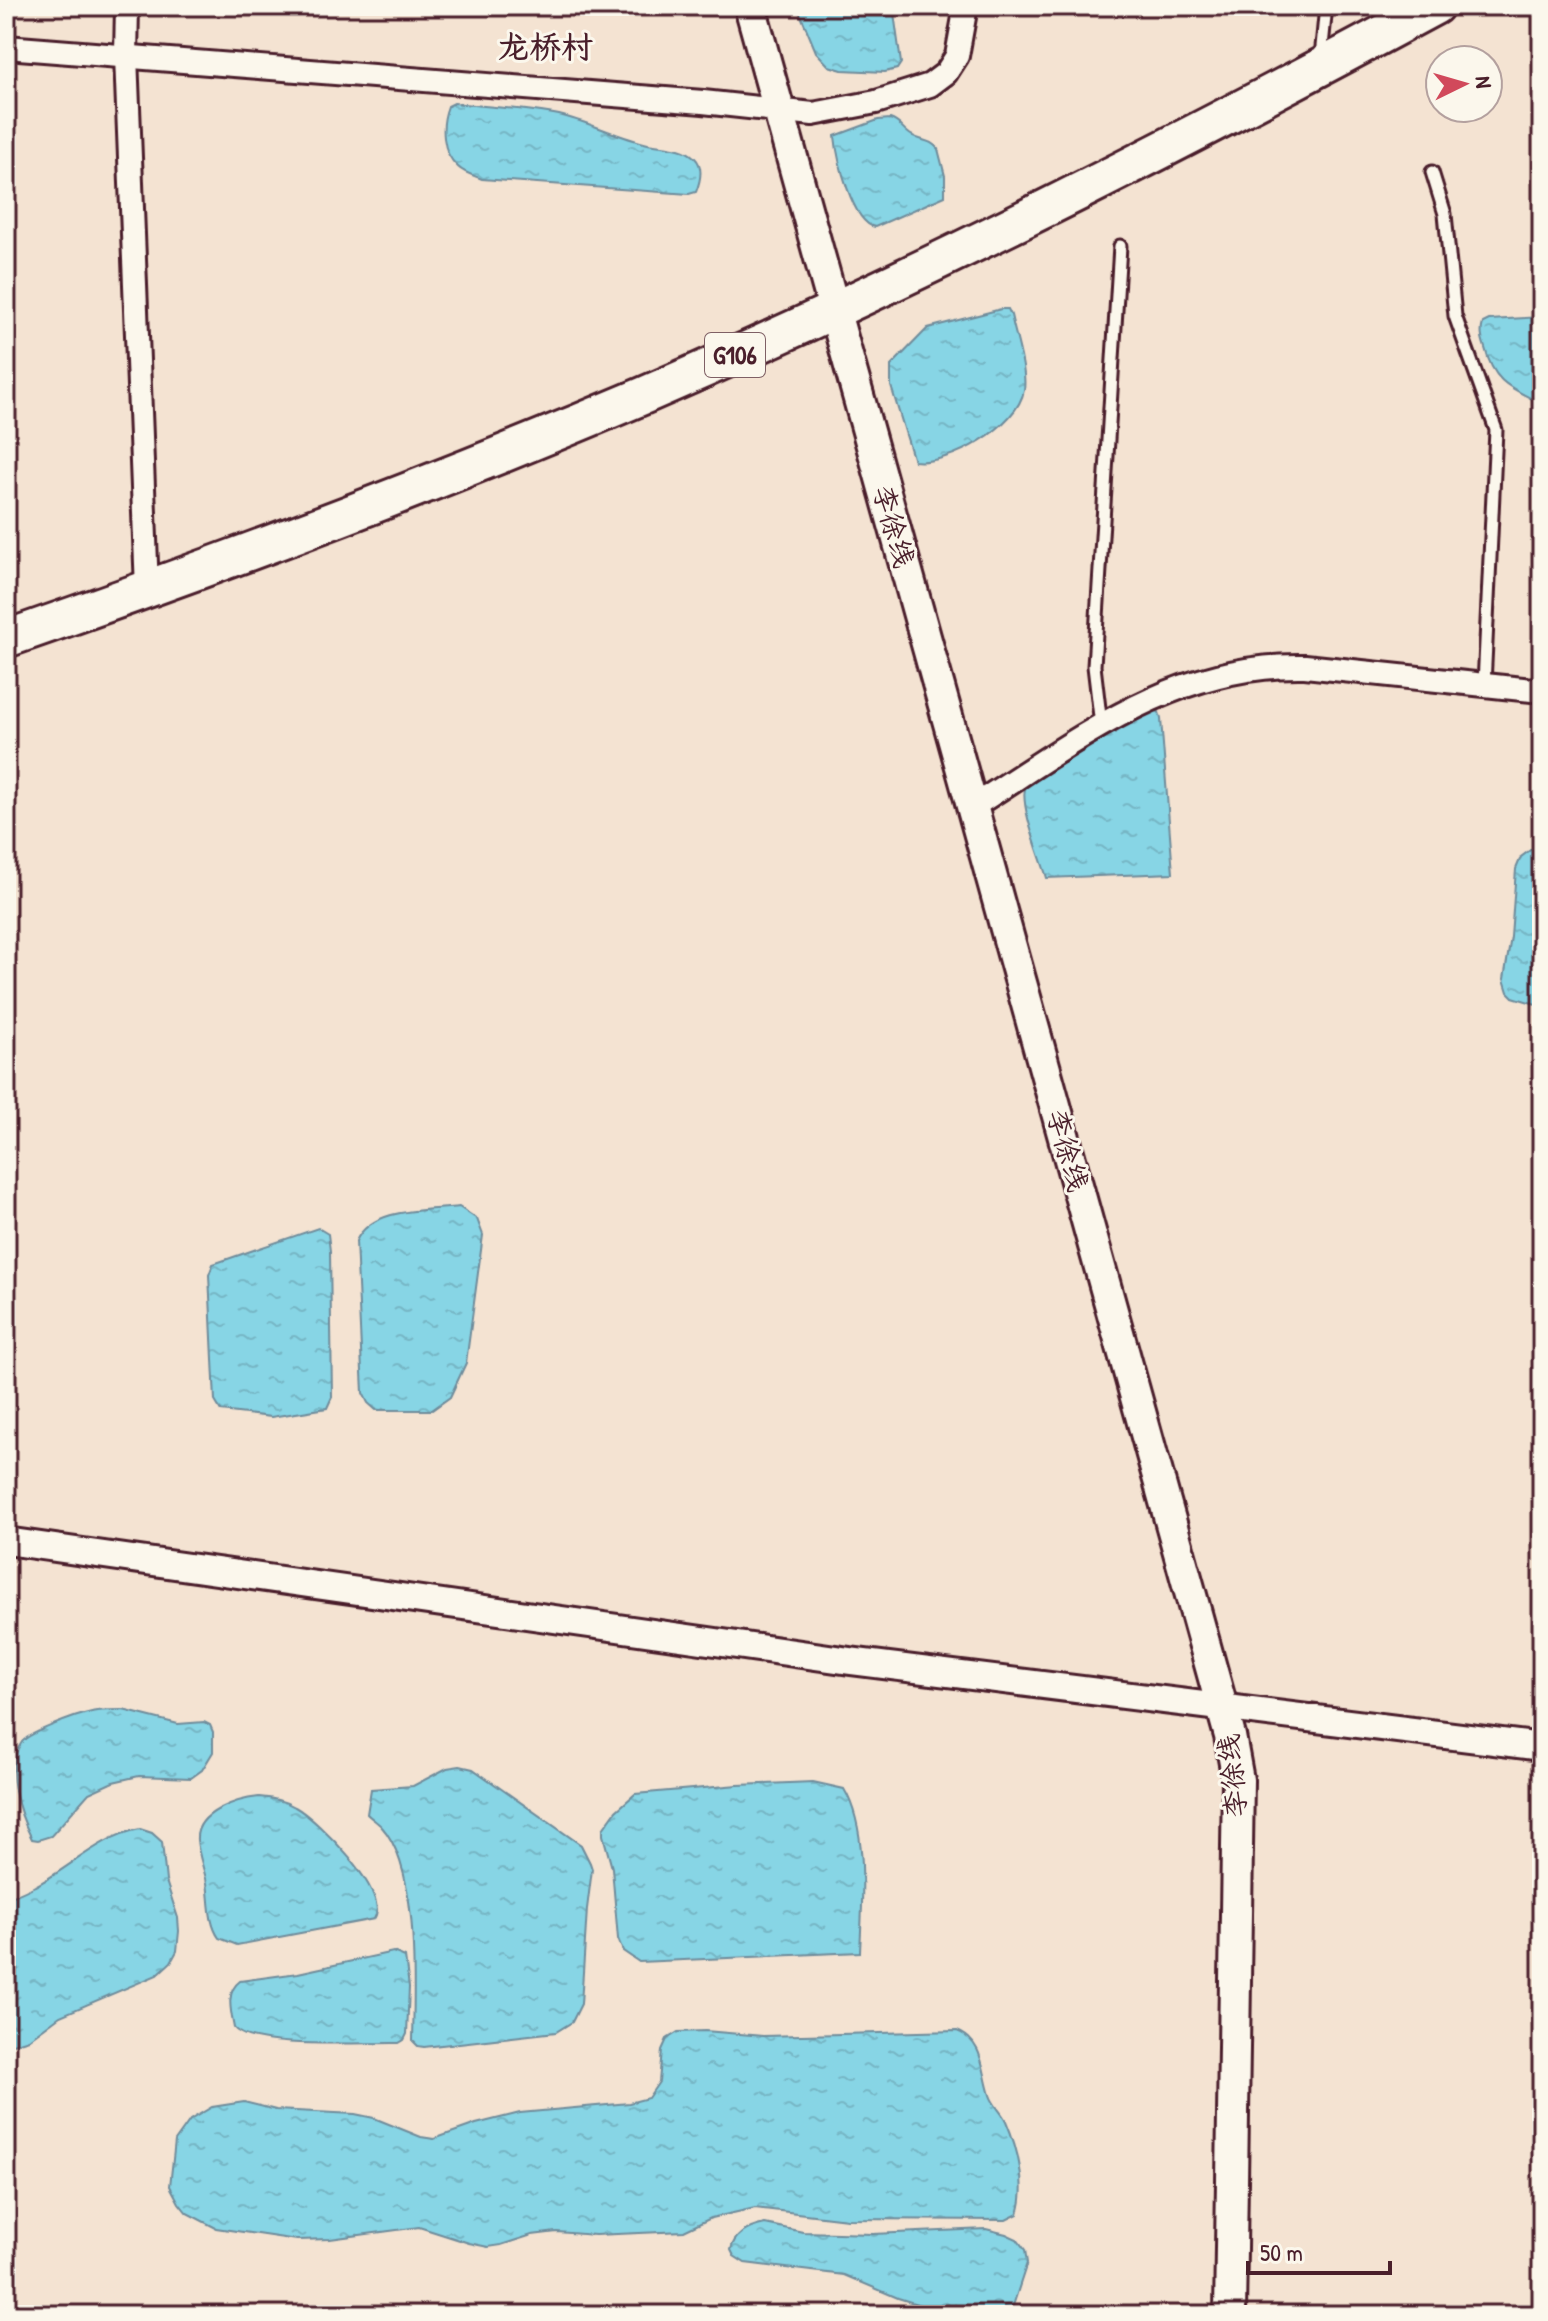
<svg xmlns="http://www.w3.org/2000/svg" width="1548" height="2321" font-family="'Patrick Hand','LXGW WenKai TC',sans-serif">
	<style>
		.water { fill: url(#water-ripples); stroke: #6f8c9b; stroke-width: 2 }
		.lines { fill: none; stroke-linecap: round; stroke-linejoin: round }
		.service-casing { stroke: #4a1f2b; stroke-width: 17 }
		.minor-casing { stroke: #4a1f2b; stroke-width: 28 }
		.tertiary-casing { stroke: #4a1f2b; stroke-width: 32 }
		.secondary-casing { stroke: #4a1f2b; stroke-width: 36 }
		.trunk-casing { stroke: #4a1f2b; stroke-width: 42 }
		.service { stroke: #fbf7ec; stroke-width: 11 }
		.minor { stroke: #fbf7ec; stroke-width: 22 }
		.tertiary { stroke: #fbf7ec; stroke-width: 26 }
		.secondary { stroke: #fbf7ec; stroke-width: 30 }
		.trunk { stroke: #fbf7ec; stroke-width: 36 }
		.labels { text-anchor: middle; stroke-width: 6; stroke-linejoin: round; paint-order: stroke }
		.shield { fill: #fbf7ec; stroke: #7f6065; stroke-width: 2 }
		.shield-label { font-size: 26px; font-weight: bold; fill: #4a1f2b }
		.street-label { font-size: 28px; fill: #4a1f2b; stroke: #fbf7ec }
		.quarter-label { font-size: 32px; font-weight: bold; fill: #4a1f2b; stroke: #fbf7ec }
	</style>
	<defs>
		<pattern id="water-ripples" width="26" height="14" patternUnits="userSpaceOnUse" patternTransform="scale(2)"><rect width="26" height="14" fill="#87d5e5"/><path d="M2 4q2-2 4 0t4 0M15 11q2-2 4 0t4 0" fill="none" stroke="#76b6c5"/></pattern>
	</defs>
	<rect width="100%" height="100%" fill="#f4e3d2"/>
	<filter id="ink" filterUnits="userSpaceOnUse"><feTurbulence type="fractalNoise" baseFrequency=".0125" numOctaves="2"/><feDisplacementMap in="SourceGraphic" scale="16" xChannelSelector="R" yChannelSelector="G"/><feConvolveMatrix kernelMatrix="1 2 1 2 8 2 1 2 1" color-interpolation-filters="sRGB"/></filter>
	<g filter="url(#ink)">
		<g class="water">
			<polygon points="797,6 893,6 901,63 897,69 885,72 842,70 829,66 816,52"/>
			<path d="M454,103C488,107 525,108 559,115C589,122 618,137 648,144C663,147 683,146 695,158C704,167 700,182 696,192L689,194L482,179C475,176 464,173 458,167C441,152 441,125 448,106Z"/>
			<path d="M890,119C901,122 903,131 913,136C923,142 930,139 938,149L945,176V196L875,227C852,223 837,157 835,136L878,120Z"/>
			<path d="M1001,309H1008L1011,315C1015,335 1027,370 1024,390C1018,426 949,466 914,461L891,386V366L928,328Z"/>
			<path d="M1542,317V404C1512,388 1494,384 1485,348C1482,339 1480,333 1483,323L1489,320Z"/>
			<path d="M1152,710L1159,712L1161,719L1173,873L1047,878C1041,858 1018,802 1026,785L1134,716Z"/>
			<polygon points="1537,845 1542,845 1542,1006 1513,997 1508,992 1504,979 1511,937 1516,869 1521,857"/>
			<path d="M459,1207L477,1219L483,1235L466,1363L450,1397L432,1410H376L368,1403L363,1393L356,1241C372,1207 426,1211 459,1207Z"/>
			<polygon points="318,1228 328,1234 330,1251 332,1397 327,1408 271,1417 221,1411 215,1401 209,1275 213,1264"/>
			<path d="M123,1710L178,1724L204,1722L210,1725L213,1732V1752L202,1770L191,1778L139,1776L113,1782L89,1793L51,1836L38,1840L32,1839C19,1814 3,1767 22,1742C31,1731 83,1713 97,1711C106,1710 114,1710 123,1710Z"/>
			<path d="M460,1766L473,1769L581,1845L590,1863L592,1869L587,1909L581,2004L572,2022L556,2032L424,2047L418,2046L413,2041C414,1986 420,1868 381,1826C377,1822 371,1818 367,1814L371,1789L413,1786L447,1768Z"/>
			<path d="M813,1782L844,1789C869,1830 862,1904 860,1952L639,1962L623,1951L618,1939L612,1868L603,1835V1829L616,1811L635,1794L738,1785Z"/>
			<path d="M259,1797C272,1798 284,1800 295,1807C317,1819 392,1894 374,1919L237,1945L219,1938C208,1922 210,1901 207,1883C204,1869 198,1854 197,1840C195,1812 238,1799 259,1797Z"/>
			<path d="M140,1829L152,1833L162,1842L166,1881L178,1918L179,1931L177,1951L171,1962L157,1975L60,2016L29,2039L6,2046V1899C16,1895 26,1891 35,1886C70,1868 100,1836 140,1829Z"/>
			<path d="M393,1952L405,1957L409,1987L407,2034L404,2040L399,2043C368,2042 251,2050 234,2028C231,2012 225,1992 240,1981L298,1973Z"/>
			<path d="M705,2031L763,2036L957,2031C984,2041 982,2071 990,2095C993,2105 1002,2112 1006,2121C1018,2149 1027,2186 1018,2214L1006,2220L847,2219L755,2208L711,2218L684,2231L595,2235L557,2232L532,2235L501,2245L488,2247L469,2243L419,2227L330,2239L297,2240L216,2228L187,2213L179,2203L170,2186L175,2141L190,2120L212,2107L244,2102L276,2110L355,2114L374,2118L421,2137L434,2139L476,2124L520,2113L629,2103L648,2098L659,2082L662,2050L667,2039L678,2032Z"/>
			<path d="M765,2224L803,2232L873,2234L986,2229L1006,2234L1017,2239L1025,2250L1027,2263L1010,2315H952L898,2298L844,2275L745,2263L734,2256L731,2250C734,2233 750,2227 765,2224Z"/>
		</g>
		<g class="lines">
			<g class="service-casing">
				<g id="service">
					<polyline points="1321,57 1326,6"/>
					<polyline points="1432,172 1445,214 1455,316 1496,430 1484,685"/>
					<polyline points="1101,725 1094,666 1120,246"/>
				</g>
			</g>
			<g class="minor-casing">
				<g id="minor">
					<polyline points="127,6 126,56 147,589"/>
					<polyline points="6,47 703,102 813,114 876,102 930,85 946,73 957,56 966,6"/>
					<path d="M972,807C1078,740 1173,663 1305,666L1532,690L1542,686"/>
				</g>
			</g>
			<g class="tertiary-casing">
				<polyline id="tertiary" points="6,1541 850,1661 1542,1747"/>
			</g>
			<g class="secondary-casing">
				<polyline id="secondary" points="750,6 1230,1736 1238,1780 1230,2315"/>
			</g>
			<g class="trunk-casing">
				<path id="trunk" d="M6,639C222,564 435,484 645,395C914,279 1177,145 1435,6"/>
			</g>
			<use href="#service" class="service"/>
			<use href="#minor" class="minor"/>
			<use href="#tertiary" class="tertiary"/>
			<use href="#secondary" class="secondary"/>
			<use href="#trunk" class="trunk"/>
		</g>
	</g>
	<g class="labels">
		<rect class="shield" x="705" y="333" width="60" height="44" rx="6"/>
		<g class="shield-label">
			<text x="735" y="364">G106</text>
		</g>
		<g class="street-label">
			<text transform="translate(894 526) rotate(74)" y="10">李徐线</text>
			<text transform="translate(1068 1150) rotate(74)" y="10">李徐线</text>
			<text transform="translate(1232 1776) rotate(-96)" y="10">李徐线</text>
		</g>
		<g class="quarter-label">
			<text x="545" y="58">龙桥村</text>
		</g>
	</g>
	<rect width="1548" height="2321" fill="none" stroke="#fbf7ec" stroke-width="32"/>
	<rect x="16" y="16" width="1516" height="2289" fill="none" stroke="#4a1f2b" stroke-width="3" filter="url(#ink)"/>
	<g transform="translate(1464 84) rotate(85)"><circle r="38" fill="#fbf7ec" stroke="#b4a19f" stroke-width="2"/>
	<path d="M0-6L14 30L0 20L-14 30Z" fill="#d1495b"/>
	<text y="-12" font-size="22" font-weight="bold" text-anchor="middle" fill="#4a1f2b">N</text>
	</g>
	<path d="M1248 2261v12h142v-12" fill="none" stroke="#4a1f2b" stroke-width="4"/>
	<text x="1260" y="2261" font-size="24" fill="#4a1f2b" stroke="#fbf7ec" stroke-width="6" paint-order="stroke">50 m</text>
</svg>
